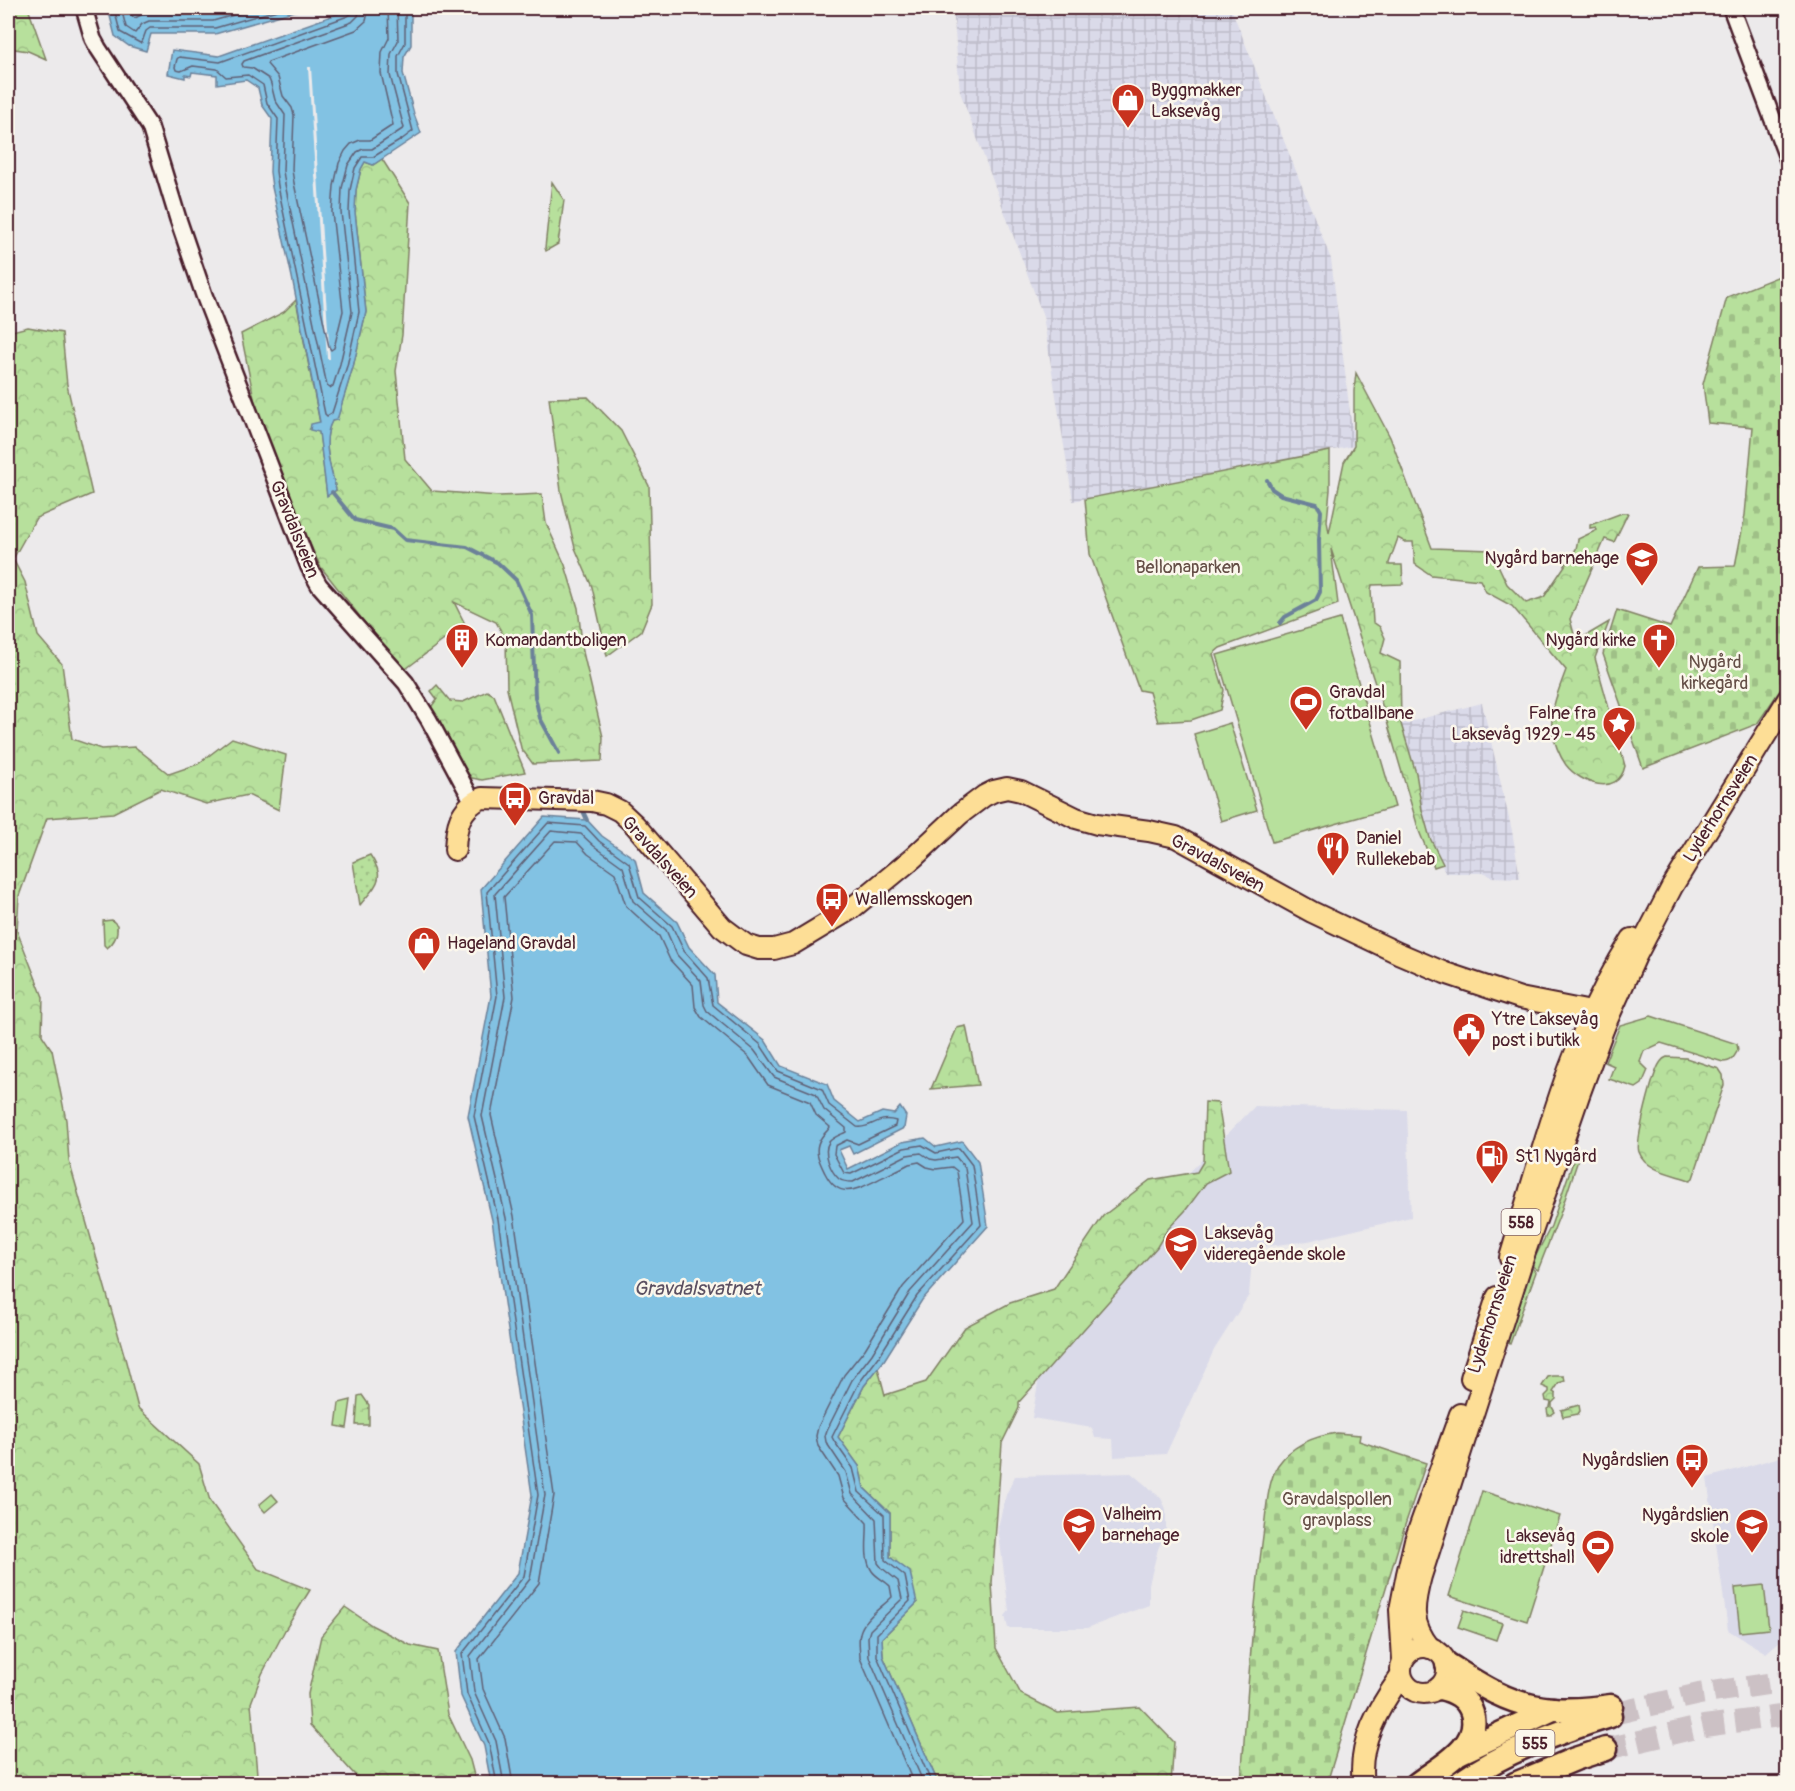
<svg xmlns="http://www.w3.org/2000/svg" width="1795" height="1791" font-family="Pangolin,sans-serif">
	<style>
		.built { fill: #dadae9 }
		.industrial { fill: url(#industrial-grid) }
		.grass { fill: #b7e09c; stroke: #808064; stroke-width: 1.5 }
		.forest { fill: url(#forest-crowns); stroke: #808064; stroke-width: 1.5 }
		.cemetery { fill: url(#cemetery-stones); stroke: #808064; stroke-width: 1.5 }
		.garden { fill: url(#garden-dots); stroke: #808064; stroke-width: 1.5 }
		.water { fill: #82c2e3; stroke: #6c8199; stroke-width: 1.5 }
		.pier { fill: #eceaeb }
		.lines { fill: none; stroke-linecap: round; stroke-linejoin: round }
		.shore { stroke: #606075; stroke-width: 1.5 }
		.stream { stroke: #6c8199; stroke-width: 4 }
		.highway-tunnel { stroke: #ccc1c5; stroke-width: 22; stroke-dasharray: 22 11; stroke-linecap: butt }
		.minor-casing { stroke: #4a1f2b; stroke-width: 20 }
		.major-casing { stroke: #4a1f2b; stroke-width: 24 }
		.highway-casing { stroke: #4a1f2b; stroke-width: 27 }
		.minor { stroke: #fbf7ec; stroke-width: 15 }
		.major { stroke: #fdde96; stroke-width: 20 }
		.highway { stroke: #fdde96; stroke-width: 22 }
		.labels { text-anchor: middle; stroke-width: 5; stroke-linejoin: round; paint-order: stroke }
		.shield { fill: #fbf7ec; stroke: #7f6065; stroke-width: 1.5 }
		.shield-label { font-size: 16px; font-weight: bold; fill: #4a1f2b }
		.poi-label { font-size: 18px; fill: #4a1f2b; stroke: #fbf7ec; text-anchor: start }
		.street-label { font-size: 18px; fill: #4a1f2b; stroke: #fbf7ec }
		.park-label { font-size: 18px; fill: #654f47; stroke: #fbf7ec }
		.water-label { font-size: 20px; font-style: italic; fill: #5b5062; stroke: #fbf7ec }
	</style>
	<defs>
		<pattern id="industrial-grid" width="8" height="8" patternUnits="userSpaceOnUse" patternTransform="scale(1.5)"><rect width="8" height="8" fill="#dadae9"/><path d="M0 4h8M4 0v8" fill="none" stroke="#bdbbc8"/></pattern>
		<pattern id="forest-crowns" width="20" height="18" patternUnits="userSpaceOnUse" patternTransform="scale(1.5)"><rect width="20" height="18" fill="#b7e09c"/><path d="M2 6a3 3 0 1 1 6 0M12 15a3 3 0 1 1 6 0" fill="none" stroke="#9fc087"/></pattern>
		<pattern id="cemetery-stones" width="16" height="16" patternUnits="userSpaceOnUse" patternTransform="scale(1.5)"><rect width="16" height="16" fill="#b7e09c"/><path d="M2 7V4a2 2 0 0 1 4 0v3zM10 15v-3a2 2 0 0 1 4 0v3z" fill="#9fc087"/></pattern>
		<pattern id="garden-dots" width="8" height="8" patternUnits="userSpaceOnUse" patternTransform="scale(1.5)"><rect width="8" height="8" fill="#b7e09c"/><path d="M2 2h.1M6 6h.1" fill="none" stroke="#9fc087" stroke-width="1.8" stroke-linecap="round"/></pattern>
	</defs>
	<rect width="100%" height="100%" fill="#eceaeb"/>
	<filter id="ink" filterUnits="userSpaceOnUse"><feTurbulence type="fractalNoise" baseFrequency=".0167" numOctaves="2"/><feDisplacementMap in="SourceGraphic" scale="12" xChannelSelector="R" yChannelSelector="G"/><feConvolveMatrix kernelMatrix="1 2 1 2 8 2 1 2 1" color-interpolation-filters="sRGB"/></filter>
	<g filter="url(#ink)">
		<g class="built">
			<polygon points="1255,1106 1407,1110 1411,1217 1308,1241 1253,1248 1249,1295 1214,1350 1166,1454 1114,1457 1113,1439 1095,1438 1092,1428 1032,1418 1042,1360 1178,1184"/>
			<polygon points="1787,1455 1787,1635 1766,1653 1728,1630 1707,1478"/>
			<polygon points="1131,1473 1161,1498 1166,1509 1166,1532 1158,1549 1149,1584 1149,1605 1087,1628 1008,1628 1005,1616 1009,1611 998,1527 1006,1495 1015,1476"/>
		</g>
		<g class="industrial">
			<polygon points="953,8 1231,8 1331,259 1354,446 1073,501 1043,316 960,92"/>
			<polygon points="1482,703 1512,831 1520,878 1491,877 1486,873 1445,873 1430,838 1422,810 1416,773 1401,724"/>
		</g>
		<g class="grass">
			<polygon points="1340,619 1395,807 1272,842 1217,655"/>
			<polygon points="1230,723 1257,810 1221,821 1194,734"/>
			<path d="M1651,1016L1737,1044L1738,1050C1734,1057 1732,1062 1723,1062L1661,1043L1644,1051L1640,1062L1648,1070L1642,1084L1636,1088L1609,1079L1614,1066L1605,1062L1620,1025Z"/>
			<polygon points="1575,1156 1579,1157 1560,1214 1538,1270 1531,1265 1551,1226"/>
			<polygon points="1531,1267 1536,1272 1510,1344 1506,1342"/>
			<polygon points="351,1400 347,1428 336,1426 339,1403"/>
			<polygon points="1482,1491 1560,1516 1527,1621 1449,1596"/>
			<polygon points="272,1494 278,1501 265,1512 259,1505"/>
			<polygon points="1764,1585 1769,1629 1740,1632 1735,1588"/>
			<polygon points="1464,1610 1502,1623 1496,1640 1458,1627"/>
		</g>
		<g class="forest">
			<polygon points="8,8 28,8 46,59 28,51 8,48"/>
			<path d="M382,159L410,203L402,335L396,371L405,459L432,491L499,496L542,494L546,523L565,565L578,608L583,652L603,737L602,761L533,764L524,752H522L507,689L506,640L496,622L454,602L465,624L403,671L320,566L262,438L241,334L284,312L296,300L320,423L310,429L319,431L327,495L336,490C331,469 321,441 332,421L337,419L353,367L366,312L355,212L356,190L361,169L365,162L373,165Z"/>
			<polygon points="552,182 564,200 558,244 546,251 545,248"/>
			<polygon points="28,327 62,333 67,385 92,494 36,518 13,559 25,582 38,636 62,664 72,739 101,749 135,747 169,774 198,764 232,738 286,755 279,810 248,795 206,804 161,789 113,813 47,818 19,896 17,931 43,997 42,1035 52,1050 66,1120 69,1161 125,1358 138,1408 199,1464 210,1501 258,1569 310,1590 285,1630 262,1674 251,1703 257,1774 267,1783 8,1783 8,889 9,888 8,885 8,332"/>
			<path d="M1356,373L1390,437L1432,548L1491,550L1507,584L1526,603L1544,597L1576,549L1578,539L1597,530L1596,527L1590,528V525L1622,513H1628L1614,542L1605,539L1570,619L1575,638H1582L1609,622L1595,658L1625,766C1618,798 1580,783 1566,765C1559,755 1554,741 1552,730C1550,709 1559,689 1566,670L1512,606L1486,592L1480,580L1431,575L1415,564L1413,542H1405L1398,538L1389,563V565H1402L1403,584L1372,585L1371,590L1373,622L1380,627L1385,638L1381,653L1400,662L1401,724L1416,773L1422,810L1430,838L1443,864L1434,867L1419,831L1383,708L1331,549L1338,604L1220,648L1213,654L1224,690L1220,710L1191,720L1158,722L1149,692L1139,690L1090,554L1085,499L1330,451V490L1327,521L1329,533L1344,462L1354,446V391Z"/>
			<polygon points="588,397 621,431 649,486 652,604 641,631 607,656 592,587 575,548 561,491 549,398"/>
			<polygon points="437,685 450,701 463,702 487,691 494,695 525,772 482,780 472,778 463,768 429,710 437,699 431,691"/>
			<path d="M112,920L117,925C118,934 115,942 107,948L104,945L103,921Z"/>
			<polygon points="966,1026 978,1085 931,1089 957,1028"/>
			<path d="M1667,1057L1686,1058L1719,1069L1723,1075L1724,1085L1693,1178L1690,1180C1673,1174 1646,1171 1639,1152C1635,1142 1653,1073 1660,1063C1663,1059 1662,1059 1667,1057Z"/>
			<polygon points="1205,1102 1218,1103 1229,1171 1206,1183 1185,1211 1167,1230 1157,1247 1019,1402 1019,1408 1002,1443 992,1583 996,1648 1021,1694 1058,1713 1140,1707 1174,1742 1171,1783 938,1783 883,1656 882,1638 917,1603 890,1558 890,1513 864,1488 859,1466 838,1437 864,1386 878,1368 885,1395 926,1382 965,1327 1010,1303 1054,1289 1103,1216 1150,1180 1197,1172 1203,1162"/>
			<polygon points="1553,1376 1564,1376 1565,1381 1559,1383 1553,1392 1556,1394 1556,1399 1552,1403 1552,1407 1555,1412 1551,1415 1548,1415 1547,1409 1550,1407 1551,1402 1546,1401 1545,1396 1549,1392 1549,1389 1542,1386 1548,1377"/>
			<polygon points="362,1395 369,1405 369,1425 356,1425 358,1396"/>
			<polygon points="1579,1405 1580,1411 1578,1414 1563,1417 1561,1410"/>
			<polygon points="345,1607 373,1626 410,1645 438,1651 448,1714 470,1760 476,1783 362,1783 310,1725 308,1694 321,1636"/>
		</g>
		<g class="cemetery">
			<polygon points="1787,273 1787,680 1757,724 1643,768 1603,654 1617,610 1670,627 1698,567 1735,566 1745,515 1753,427 1708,423 1703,384 1727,297"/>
			<path d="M1337,1433L1360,1435L1359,1441L1426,1463L1404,1528L1327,1783H1241C1247,1701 1252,1618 1263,1536C1266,1515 1267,1482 1278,1465C1292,1445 1315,1436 1337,1433Z"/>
		</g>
		<path class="garden" d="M370,855C387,879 376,885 360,905L353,862Z"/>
		<g class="water">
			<polygon points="108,8 305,8 215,34 151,34 146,51 129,46 115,36"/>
			<path d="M354,8H411V45L404,57L403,73L414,114L421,133L373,165L365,162L361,169L356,190L355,212L366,312L353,367L337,420L332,421C321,441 331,469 336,490L327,496L319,432L310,430L311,424L320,422L292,277L272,187L270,172L272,119L262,105L258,88L246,80L217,84V75L192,72L191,76L185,75V78L168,74L172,50L219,56Z"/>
			<polygon points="544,817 587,820 602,836 635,859 644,893 677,922 689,947 715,975 717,1002 765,1040 781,1066 827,1084 834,1101 860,1122 882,1112 894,1114 900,1107 906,1116 904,1128 853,1154 849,1146 839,1150 848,1169 902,1142 925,1138 936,1147 962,1141 978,1162 988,1226 922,1300 883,1362 864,1386 838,1437 859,1466 864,1488 890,1513 890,1557 910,1572 917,1603 882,1638 883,1656 938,1783 491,1783 484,1746 461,1696 456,1652 518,1573 532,1495 492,1220 468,1116 491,996 481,889"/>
		</g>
		<polygon class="pier" points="308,67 311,67 330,359 327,359"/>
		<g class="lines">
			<g class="shore">
				<polyline points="114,8 120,32 140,43 142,42 146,31 150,28 215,28 284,8"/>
				<polyline points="121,8 126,27 135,33 142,24 149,21 213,21 258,8"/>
				<polyline points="130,8 132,16 135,18 149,11 212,12 226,8"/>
				<polyline points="352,8 352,13 348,16 220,62 179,57 177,59 175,67 176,70 181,71 193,66 217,69 226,77 248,75 263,85 267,103 278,119 276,171 278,186 325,414 327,416 332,413 347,366 359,312 349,212 350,190 355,168 362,157 373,157 401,140 413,131 398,74 398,56 405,43 405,8"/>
				<polyline points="360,8 358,16 352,22 244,61 242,64 243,67 252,68 269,79 271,84 275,100 285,115 283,171 285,184 327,386 330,388 333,386 340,364 352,312 341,212 342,188 348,165 357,152 363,149 372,149 404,128 390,75 391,54 398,41 397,8"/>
				<polyline points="369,8 366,21 356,30 268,62 267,64 278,77 283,96 292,108 294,115 292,170 294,183 329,347 331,350 334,348 343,311 332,212 334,186 339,163 345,151 351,144 360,140 370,140 393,125 381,73 382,52 389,38 388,8"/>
				<path d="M497,1784L489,1743L467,1694L462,1654L524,1576L538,1495L498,1219L474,1116L497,996L487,892L548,823L585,826L599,841L629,863L639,897L672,926L684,951L708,978L713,1005L760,1044L778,1071L822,1089L829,1105L857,1127C873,1129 876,1115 896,1121L895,1126L858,1144L847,1140L835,1146L834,1154L844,1173L851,1174L904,1148L922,1145L936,1153L959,1148L972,1165L981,1225L917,1296L878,1358L859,1383L832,1437L834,1441L853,1468L859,1492L884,1515L885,1560L905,1576L910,1601L877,1634V1656L932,1784"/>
				<path d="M504,1784L496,1741L474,1692L470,1656L530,1579L545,1495L506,1218L482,1116L505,997L495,894L551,831L581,834L594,846L623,867L633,901L666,930L677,955L701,981L704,1005L707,1011L754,1050L774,1077L816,1094L824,1110L846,1128V1132C840,1135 833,1137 829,1142C822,1152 831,1172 839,1179C843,1182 848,1182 853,1182L907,1155L921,1153L930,1159L936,1160L956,1157L965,1168L973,1222L910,1292L872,1354L852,1380L827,1430L825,1436L826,1442L846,1472L852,1494L876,1519L878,1563L882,1568L898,1581L902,1599L870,1630L868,1637L869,1657L924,1784"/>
				<path d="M513,1784L505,1738L483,1689L479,1659L539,1583L554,1495L514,1216L491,1115L514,997L504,897L555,841L577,842L588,854L615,873L626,906L659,936L670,960L693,985L695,1007L701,1017L748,1056L768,1085L810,1102L816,1115L830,1127C828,1131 824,1133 821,1138C813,1150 819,1161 825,1173C838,1199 854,1191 875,1181C887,1175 898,1170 909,1164L919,1162L927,1167L936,1169L952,1167L957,1171L964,1219L903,1287L865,1349L844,1375L818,1427L816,1436L818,1446L838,1476L844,1498L867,1523C868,1537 863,1558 872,1571C876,1577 885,1581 890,1586L892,1597C882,1607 863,1619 860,1633C858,1641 860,1650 860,1658L914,1784"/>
			</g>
			<g class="stream">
				<polyline points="1267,480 1272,489 1281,495 1317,504 1321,511 1319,540 1320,592 1316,600 1285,617 1280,623"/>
				<polyline points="332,492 355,520 393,529 405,540 467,547 498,563 516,580 532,615 535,697 540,718 559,753"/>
				<polyline points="582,809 587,820"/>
			</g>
			<g class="highway-tunnel">
				<polyline points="1617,1713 1699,1694 1788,1681"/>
				<polyline points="1606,1749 1704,1726 1788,1715"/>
			</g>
			<g class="minor-casing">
				<g id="minor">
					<polyline points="84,8 93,39 98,48 150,127 178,219 204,295 309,567 319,585 406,683 429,720 473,802"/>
					<polyline points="1731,8 1788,160"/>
				</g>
			</g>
			<g class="major-casing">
				<g id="major">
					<path d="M455,850C456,827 459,808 482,798L592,801L606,804L620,811L635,825L722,927L746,945L759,949H774L793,944L851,909L913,858L960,814L984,796L994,791L1007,788L1021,791L1076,818L1097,824L1149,831L1176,837L1312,912L1398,953L1445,973L1520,998L1591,1012L1604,1027"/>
					<path d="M1510,1258C1543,1149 1570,1036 1632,939"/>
					<polyline points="1471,1378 1497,1297"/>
					<circle cx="1424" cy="1670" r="23"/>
					<path d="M1430,1648C1410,1623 1413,1606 1421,1576L1525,1252L1579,1095L1604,1027L1636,956L1672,887L1788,699"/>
					<polyline points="1403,1660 1400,1610 1407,1574 1415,1540 1460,1414"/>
					<path d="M1363,1784C1357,1744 1379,1707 1401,1676"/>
				</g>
			</g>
			<g class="highway-casing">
				<g id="highway">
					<path d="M1447,1664C1463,1674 1479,1685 1496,1693C1534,1712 1569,1712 1611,1706"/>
					<polyline points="1459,1753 1553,1709"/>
					<path d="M1417,1784C1439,1767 1482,1747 1472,1713C1467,1697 1454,1691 1440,1688"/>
					<path d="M1458,1784C1503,1752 1558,1732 1610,1716"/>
					<polyline points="1515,1784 1575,1759 1606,1749"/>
				</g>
			</g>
			<use href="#minor" class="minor"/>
			<use href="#major" class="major"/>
			<use href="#highway" class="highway"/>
		</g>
	</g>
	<defs>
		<g id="shop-pin" transform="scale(1.725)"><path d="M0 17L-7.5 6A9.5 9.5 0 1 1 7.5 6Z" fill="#c8321e" stroke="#fbf7ec"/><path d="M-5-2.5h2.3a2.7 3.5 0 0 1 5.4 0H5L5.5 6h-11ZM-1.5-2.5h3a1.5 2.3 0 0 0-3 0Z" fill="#fff"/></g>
		<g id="school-pin" transform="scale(1.725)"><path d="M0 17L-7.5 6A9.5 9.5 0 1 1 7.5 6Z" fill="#c8321e" stroke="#fbf7ec"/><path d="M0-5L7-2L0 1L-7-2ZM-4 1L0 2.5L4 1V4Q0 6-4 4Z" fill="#fff"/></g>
		<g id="building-pin" transform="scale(1.725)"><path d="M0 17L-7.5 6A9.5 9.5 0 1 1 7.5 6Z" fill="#c8321e" stroke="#fbf7ec"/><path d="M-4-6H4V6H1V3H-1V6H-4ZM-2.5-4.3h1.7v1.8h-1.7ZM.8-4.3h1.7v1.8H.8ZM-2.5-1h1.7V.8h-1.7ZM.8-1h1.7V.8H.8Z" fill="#fff"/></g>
		<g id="church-pin" transform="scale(1.725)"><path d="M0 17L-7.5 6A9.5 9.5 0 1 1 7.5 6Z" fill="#c8321e" stroke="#fbf7ec"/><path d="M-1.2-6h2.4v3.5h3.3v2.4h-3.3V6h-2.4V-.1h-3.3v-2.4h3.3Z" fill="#fff"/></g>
		<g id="stadium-pin" transform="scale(1.725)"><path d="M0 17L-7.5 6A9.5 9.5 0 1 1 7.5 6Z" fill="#c8321e" stroke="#fbf7ec"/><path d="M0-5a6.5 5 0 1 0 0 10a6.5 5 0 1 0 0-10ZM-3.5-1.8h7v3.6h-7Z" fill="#fff"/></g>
		<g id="sight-pin" transform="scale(1.725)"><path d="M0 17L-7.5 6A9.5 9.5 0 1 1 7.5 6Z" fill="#c8321e" stroke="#fbf7ec"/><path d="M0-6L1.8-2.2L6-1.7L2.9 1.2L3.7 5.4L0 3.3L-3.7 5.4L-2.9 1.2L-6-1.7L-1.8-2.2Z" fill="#fff"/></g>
		<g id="bus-pin" transform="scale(1.725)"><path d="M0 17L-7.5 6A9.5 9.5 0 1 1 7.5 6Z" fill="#c8321e" stroke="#fbf7ec"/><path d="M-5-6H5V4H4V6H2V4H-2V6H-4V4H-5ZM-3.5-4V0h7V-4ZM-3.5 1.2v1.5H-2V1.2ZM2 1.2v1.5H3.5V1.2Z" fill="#fff"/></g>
		<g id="restaurant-pin" transform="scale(1.725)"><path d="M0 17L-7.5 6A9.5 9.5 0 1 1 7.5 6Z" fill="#c8321e" stroke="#fbf7ec"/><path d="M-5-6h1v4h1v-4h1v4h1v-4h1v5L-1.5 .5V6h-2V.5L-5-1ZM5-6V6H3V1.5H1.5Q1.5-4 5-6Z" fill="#fff"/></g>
		<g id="civic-pin" transform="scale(1.725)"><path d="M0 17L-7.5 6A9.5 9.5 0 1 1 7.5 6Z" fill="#c8321e" stroke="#fbf7ec"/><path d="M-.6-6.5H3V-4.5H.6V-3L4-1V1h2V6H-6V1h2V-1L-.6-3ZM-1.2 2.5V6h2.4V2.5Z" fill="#fff"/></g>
		<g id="fuel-pin" transform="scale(1.725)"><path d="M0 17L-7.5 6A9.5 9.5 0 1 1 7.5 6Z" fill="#c8321e" stroke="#fbf7ec"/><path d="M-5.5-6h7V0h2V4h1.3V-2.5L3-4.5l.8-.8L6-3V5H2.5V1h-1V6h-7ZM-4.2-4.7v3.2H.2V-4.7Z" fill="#fff"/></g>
	</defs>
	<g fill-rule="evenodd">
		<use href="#shop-pin" x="1128" y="100"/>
		<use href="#school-pin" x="1642" y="558"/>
		<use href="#building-pin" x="462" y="640"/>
		<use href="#church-pin" x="1659" y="640"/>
		<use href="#stadium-pin" x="1306" y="702"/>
		<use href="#sight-pin" x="1619" y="723"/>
		<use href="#bus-pin" x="515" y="798"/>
		<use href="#restaurant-pin" x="1333" y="848"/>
		<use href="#bus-pin" x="832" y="899"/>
		<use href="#shop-pin" x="424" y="943"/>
		<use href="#civic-pin" x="1469" y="1029"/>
		<use href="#fuel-pin" x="1492" y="1156"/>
		<use href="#school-pin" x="1181" y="1243"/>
		<use href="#bus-pin" x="1692" y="1460"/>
		<use href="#school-pin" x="1079" y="1524"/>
		<use href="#school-pin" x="1752" y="1525"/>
		<use href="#stadium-pin" x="1598" y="1546"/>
	</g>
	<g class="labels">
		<g class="shield">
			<rect x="1501.5" y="1209" width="39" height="26" rx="4.5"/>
			<rect x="1515.5" y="1730" width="39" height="26" rx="4.5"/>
		</g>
		<g class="shield-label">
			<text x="1521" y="1228">558</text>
			<text x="1535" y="1749">555</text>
		</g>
		<g class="poi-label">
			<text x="1151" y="96">Byggmakker<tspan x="1151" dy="21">Laksevåg</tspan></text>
			<text x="1619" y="564" text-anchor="end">Nygård barnehage</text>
			<text x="485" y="646">Komandantboligen</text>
			<text x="1636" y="646" text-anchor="end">Nygård kirke</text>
			<text x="1329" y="698">Gravdal<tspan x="1329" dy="21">fotballbane</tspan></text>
			<text x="1596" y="719" text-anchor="end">Falne fra<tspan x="1596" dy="21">Laksevåg 1929 - 45</tspan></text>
			<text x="538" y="804">Gravdal</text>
			<text x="1356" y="844">Daniel<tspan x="1356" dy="21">Rullekebab</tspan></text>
			<text x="855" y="905">Wallemsskogen</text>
			<text x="447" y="949">Hageland Gravdal</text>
			<text x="1492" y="1025">Ytre Laksevåg<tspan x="1492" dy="21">post i butikk</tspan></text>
			<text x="1515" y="1162">St1 Nygård</text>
			<text x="1204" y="1239">Laksevåg<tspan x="1204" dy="21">videregående skole</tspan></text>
			<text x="1669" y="1466" text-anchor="end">Nygårdslien</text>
			<text x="1102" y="1520">Valheim<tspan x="1102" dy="21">barnehage</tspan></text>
			<text x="1729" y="1521" text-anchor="end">Nygårdslien<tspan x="1729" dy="21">skole</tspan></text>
			<text x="1575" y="1542" text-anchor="end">Laksevåg<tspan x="1575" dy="21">idrettshall</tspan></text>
		</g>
		<g class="street-label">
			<text transform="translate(295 529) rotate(68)" y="6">Gravdalsveien</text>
			<text transform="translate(1720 808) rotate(-58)" y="6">Lyderhornsveien</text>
			<text transform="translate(660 857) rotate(48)" y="6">Gravdalsveien</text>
			<text transform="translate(1218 863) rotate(28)" y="6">Gravdalsveien</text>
			<text transform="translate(1492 1314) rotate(-72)" y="6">Lyderhornsveien</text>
		</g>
		<g class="park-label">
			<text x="1188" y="573">Bellonaparken</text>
			<text x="1715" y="668">Nygård<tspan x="1715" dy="21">kirkegård</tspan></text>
			<text x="1337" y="1505">Gravdalspollen<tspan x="1337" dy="21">gravplass</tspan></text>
		</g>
		<g class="water-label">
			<text x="697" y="1295">Gravdalsvatnet</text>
		</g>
	</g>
	<rect width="1795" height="1791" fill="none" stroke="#fbf7ec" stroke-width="30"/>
	<rect x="15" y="15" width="1765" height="1761" fill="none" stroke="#4a1f2b" stroke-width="2" filter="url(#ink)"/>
</svg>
